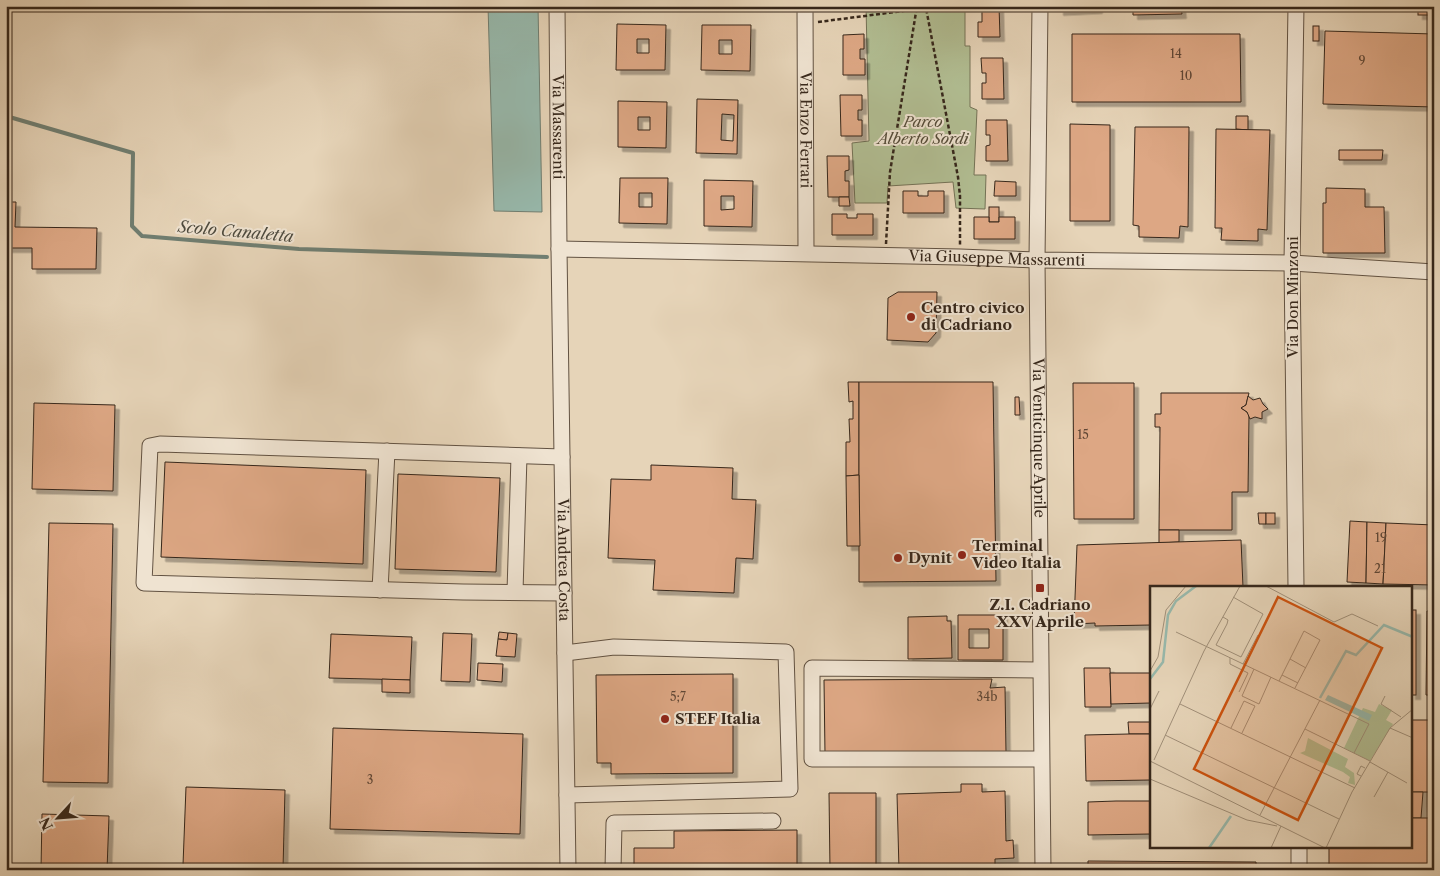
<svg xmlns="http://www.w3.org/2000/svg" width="1440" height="876" font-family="'Libre Caslon Text',serif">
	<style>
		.green { fill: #b1bd92; stroke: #747256 }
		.water { fill: #97b8ab; stroke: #707e71 }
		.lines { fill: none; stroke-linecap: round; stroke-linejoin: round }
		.stream { stroke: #707e71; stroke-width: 4 }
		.building { fill: #dda784; stroke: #36271b; fill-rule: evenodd; filter: url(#shadow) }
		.minor-casing { stroke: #625242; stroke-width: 17 }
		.path { stroke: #36271b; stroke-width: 2.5; stroke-dasharray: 4 2.5; stroke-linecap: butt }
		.minor { stroke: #efe3d1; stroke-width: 15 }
		.poi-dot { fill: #8f2418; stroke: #efe3d1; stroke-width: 2 }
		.labels { text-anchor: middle; stroke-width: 4; stroke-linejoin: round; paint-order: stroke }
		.number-label { font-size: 12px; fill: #604735 }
		.park-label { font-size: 15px; font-style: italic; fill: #554c39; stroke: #efe3d1 }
		.street-label { font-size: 15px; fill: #36271b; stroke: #efe3d1 }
		.poi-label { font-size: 15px; font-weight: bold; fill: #36271b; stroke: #efe3d1; text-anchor: start }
		.water-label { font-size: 16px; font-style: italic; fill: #4e4b3f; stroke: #efe3d1 }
		.inset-river { fill: none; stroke: #97b8ab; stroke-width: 2.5 }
		.inset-road { fill: none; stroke: #a08f79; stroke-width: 1 }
		.view { fill: #cd520e; fill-opacity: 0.15; stroke: #cd520e; stroke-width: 2.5 }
		.inset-edge { fill: none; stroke: #36271b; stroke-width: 2.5 }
	</style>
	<defs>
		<filter id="shadow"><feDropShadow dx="4.5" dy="4.5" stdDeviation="0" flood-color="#0004"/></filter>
	</defs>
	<rect width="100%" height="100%" fill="#e6d4b8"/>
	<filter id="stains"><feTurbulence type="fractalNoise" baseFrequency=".004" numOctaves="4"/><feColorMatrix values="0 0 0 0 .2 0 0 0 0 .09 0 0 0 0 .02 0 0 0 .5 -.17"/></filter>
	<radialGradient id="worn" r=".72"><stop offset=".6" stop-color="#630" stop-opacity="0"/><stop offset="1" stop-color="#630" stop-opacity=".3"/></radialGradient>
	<polygon class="green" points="866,6 965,6 965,46 970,46 970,107 977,110 974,175 986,175 985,209 956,208 953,182 888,186 887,203 855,203 852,143 869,141"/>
	<polygon class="water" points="488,6 538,6 542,212 494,211"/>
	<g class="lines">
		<polyline class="stream" points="6,116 133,153 132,226 142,236 299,249 547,257"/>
	</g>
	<g class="building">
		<polygon points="978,6 999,6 1000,37 978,37 978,22 982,22 982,11 978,11"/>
		<polygon points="1059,6 1098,6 1098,9 1059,11"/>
		<polygon points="1133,6 1181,6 1182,14 1133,15"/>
		<rect x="1418" y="6" width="16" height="9"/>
		<path d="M617,24L666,25L665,70H616ZM637,39H649V53H637Z"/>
		<path d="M702,25H751L750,71L701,70ZM719,40H732V54H719Z"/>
		<rect x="1313" y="26" width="6" height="15"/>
		<polygon points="1325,31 1434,34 1434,107 1323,104"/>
		<polygon points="864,34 864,49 860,49 860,59 865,59 865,75 843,75 843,35"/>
		<polygon points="1072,34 1240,34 1241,102 1072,102"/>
		<polygon points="981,58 1003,58 1004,99 982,99 982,83 986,83 986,73 982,73"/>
		<polygon points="840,95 862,95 862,110 858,110 858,120 862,120 862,136 841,136"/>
		<path d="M697,99L738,100L737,154L696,153ZM722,114L734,115L733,141L721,140Z"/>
		<path d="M618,101L667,102L666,148L618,147ZM638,117H650V130H638Z"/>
		<polygon points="1236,116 1248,116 1248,130 1236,129"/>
		<polygon points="986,120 1007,120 1008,161 986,161 986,146 990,145 990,135 986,135"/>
		<polygon points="1070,124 1110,125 1110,221 1070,221"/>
		<polygon points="1135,127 1189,127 1188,227 1180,226 1179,238 1139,237 1139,226 1133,225"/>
		<polygon points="1216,129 1270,130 1267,230 1258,229 1258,241 1221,240 1222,228 1215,228"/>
		<polygon points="1339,150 1383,150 1382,160 1339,160"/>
		<polygon points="827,156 849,156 849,170 845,171 845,181 849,181 849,197 828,197"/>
		<path d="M620,178H668L667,224L619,223ZM639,193H652V207H639Z"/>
		<path d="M704,180L753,181L752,227L704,226ZM721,196H734V209L721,210Z"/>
		<polygon points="995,181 1016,182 1016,196 994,196"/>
		<polygon points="1326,188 1365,189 1365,207 1384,207 1385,253 1323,253 1323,203 1326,203"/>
		<polygon points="903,191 918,191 918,196 928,196 928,191 944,191 944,213 903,213"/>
		<polygon points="839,197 849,197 850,206 839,206"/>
		<polygon points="6,202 16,202 15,227 97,228 96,269 32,269 32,248 6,248"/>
		<rect x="989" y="207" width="10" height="15"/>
		<polygon points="832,214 847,214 847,218 857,218 857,214 873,214 873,235 832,235"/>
		<polygon points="974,217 989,217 989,222 999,222 999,217 1015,217 1015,239 974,239"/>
		<polygon points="898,292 937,292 936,333 928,342 887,340 888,298"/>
		<polygon points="848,382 859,382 859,475 846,476 846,442 850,442 849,419 853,419 853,401 849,402"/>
		<polygon points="859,382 993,382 996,581 859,582"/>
		<polygon points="1073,383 1134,383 1134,519 1074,519"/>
		<polygon points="1161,393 1249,393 1246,405 1241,408 1247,412 1249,415 1248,492 1232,492 1232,530 1159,530 1160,427 1155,427 1155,414 1161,414"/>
		<polygon points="1248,396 1253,400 1260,398 1263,404 1268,409 1262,412 1262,419 1255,417 1250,419 1247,412 1241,408 1246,405"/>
		<polygon points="1015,397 1019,397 1020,415 1015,415"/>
		<polygon points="34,403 115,405 113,491 32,489"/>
		<polygon points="165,462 366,470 363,564 161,557"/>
		<polygon points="651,465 733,468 732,499 756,500 753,559 736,558 734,593 653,590 655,560 608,558 611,479 651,480"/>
		<polygon points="398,474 500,478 496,572 395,569"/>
		<polygon points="859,475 860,546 847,546 846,476"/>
		<polygon points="1258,513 1266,513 1266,524 1259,524"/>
		<rect x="1266" y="513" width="9" height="11"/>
		<polygon points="1350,521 1367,522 1366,583 1347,582"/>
		<polygon points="1367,522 1386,523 1383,584 1366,583"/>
		<polygon points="49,523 113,524 108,783 43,782"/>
		<polygon points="1386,523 1434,525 1434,585 1383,584"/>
		<polygon points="1159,530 1179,530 1179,542 1159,543"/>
		<polygon points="1241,540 1243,587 1151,587 1151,625 1095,626 1095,623 1074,624 1077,545"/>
		<rect x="1411" y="610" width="5" height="85"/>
		<polygon points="1427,611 1434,611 1434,695 1426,695"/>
		<path d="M958,615H1003V660H958ZM969,629H989V648H969Z"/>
		<polygon points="947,616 947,621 951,621 952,658 908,659 908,617"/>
		<polygon points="499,632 508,633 507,640 498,639"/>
		<polygon points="443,633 472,634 470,682 441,681"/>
		<polygon points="508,633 517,634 515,657 496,656 498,639 507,640"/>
		<polygon points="331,634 412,637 410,680 329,678"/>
		<polygon points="478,663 503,664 502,682 477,680"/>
		<polygon points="1084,668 1110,668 1111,707 1085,707"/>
		<polygon points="1110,673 1151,673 1151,703 1111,704"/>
		<polygon points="733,674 733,773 611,774 611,763 597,763 596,675"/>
		<polygon points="382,679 410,680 410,693 382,692"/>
		<polygon points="992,679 990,688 1005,687 1006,752 825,754 824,680"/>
		<rect x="1411" y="720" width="23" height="72"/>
		<polygon points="1128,722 1151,722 1151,734 1129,734"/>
		<polygon points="333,728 523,734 520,834 330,829"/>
		<polygon points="1129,734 1151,734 1151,780 1086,781 1085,735"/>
		<polygon points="961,784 982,784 982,792 1005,791 1006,841 1013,840 1014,858 995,859 995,870 899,870 897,794 961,792"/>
		<polygon points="186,787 285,790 283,869 183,865"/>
		<polygon points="1411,792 1423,792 1421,818 1411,818"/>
		<polygon points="829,793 876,793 876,870 830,870"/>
		<polygon points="1116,801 1151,801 1151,834 1088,835 1088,802"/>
		<polygon points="42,814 109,816 107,870 41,870"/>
		<polygon points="1411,818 1434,818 1434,870 1329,870 1329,847 1411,847"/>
		<polygon points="797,830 797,870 634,870 634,848 674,848 674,831"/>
		<polygon points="1088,861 1256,862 1256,870 1088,870"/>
	</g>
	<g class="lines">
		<g class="minor-casing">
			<g id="minor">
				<path id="s1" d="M557,6L559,249L568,870"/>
				<path id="s2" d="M805,6L806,253"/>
				<path id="s3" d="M1040,6L1037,260L1043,870"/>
				<path id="s4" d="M559,249L960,257L1037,260L1292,263L1434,272"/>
				<polyline points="562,457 160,444 150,446 144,583 463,592 564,593"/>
				<polyline points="1296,587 1292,263 1296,6"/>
				<polyline points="380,590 387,451"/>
				<polyline points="515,592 519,456"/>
				<polyline points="565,653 614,647 786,652 790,789 567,795"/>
				<polyline points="1040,670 812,668 812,759 1041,759"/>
				<polyline points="1299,847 1299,870"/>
				<polyline points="613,870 614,823 773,821"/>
			</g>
		</g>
		<g class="path">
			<polyline points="818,22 926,8 958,177 960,196 960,245"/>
			<polyline points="886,244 890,172 917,6"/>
		</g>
		<use href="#minor" class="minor"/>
	</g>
	<g class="poi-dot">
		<circle cx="911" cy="317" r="5"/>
		<circle cx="962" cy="555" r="5"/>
		<circle cx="898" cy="558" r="5"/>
		<rect x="1035" y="583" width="10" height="10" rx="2.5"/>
		<circle cx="665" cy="719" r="5"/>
	</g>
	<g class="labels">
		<g class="number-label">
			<text x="1176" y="58">14</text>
			<text x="1362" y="65">9</text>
			<text x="1186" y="80">10</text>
			<text x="1083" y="439">15</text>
			<text x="1381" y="542">19</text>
			<text x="1380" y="573">21</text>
			<text x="678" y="701">5;7</text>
			<text x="987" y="701">34b</text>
			<text x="370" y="784">3</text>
		</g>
		<g class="park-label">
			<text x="923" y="127">Parco<tspan x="923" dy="17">Alberto Sordi</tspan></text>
		</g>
		<g class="street-label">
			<text dy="5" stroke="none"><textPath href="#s1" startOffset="121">Via Massarenti</textPath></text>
			<text dy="5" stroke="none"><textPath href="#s2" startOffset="124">Via Enzo Ferrari</textPath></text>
			<text dy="5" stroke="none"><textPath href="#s4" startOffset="438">Via Giuseppe Massarenti</textPath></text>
			<text transform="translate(1293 297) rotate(-90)" y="5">Via Don Minzoni</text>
			<text dy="5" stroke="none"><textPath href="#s3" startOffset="432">Via Venticinque Aprile</textPath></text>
			<text dy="5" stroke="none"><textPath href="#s1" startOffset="554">Via Andrea Costa</textPath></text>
		</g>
		<g class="poi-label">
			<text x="921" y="313">Centro civico<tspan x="921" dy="17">di Cadriano</tspan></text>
			<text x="972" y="551">Terminal<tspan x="972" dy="17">Video Italia</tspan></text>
			<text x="908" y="563">Dynit</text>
			<text x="1040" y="610" text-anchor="middle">Z.I. Cadriano<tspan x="1040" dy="17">XXV Aprile</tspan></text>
			<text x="675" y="724">STEF Italia</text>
		</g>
		<g class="water-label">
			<text transform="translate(236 231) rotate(5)" y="6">Scolo Canaletta</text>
		</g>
	</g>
	<g transform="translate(1150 586)">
		<rect width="262" height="262" fill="#e6d4b8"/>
		<path d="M229,118L242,124L236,134L243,138L220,175L194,162L213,122L225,126ZM158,152L198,173L195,181L204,187L205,199L198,197L200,191L193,186L150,167L155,165Z" fill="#b1bd92"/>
		<path d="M178,109L222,129L219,135L175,114Z" fill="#97b8ab"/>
		<path class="inset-river" d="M0,93L13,76L18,29L26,15L46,0M170,112L196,65L206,69L234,39L263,51M59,262L81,230"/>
		<path class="inset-road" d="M116,0L184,36L202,28L228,40M73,31L78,34L77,38L66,59L91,71L113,28L83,11M26,46L219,138L204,167M80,72V78L98,87L89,106M140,73L156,82M93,78L108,49M104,83L92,110L109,118L121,91M0,85L8,71L16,24L36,0M132,89L148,97M129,95L154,45L170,54L145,102M235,110L231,118L251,131M30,118L205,202M0,123L9,105M81,142L94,115L105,120L92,147M240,142L263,152M155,143L220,175M15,149L189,233M4,174L54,65L90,0M0,175L175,262M220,176L257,197M211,190L207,188L211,180L215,182M0,193L97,234L127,240M224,211L238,186M110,229L170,114M121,262L131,240M176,262L202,206L240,142L263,123"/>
		<path class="view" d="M128,11L232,62L148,234L44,183Z"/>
		<rect width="262" height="262" class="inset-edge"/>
	</g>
	<rect width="1440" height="876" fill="none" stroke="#e6d4b8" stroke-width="25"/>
	<rect x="8" y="8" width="1425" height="861" fill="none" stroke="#36271b" stroke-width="2.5"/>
	<rect x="12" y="12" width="1415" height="851" fill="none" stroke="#36271b"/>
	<g transform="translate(58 818) rotate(244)" stroke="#efe3d1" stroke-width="4" paint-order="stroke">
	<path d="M0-4L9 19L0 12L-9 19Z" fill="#36271b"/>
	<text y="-8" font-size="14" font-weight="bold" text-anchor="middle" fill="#36271b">N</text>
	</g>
	<rect width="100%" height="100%" filter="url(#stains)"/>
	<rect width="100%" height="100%" fill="url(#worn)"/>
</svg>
